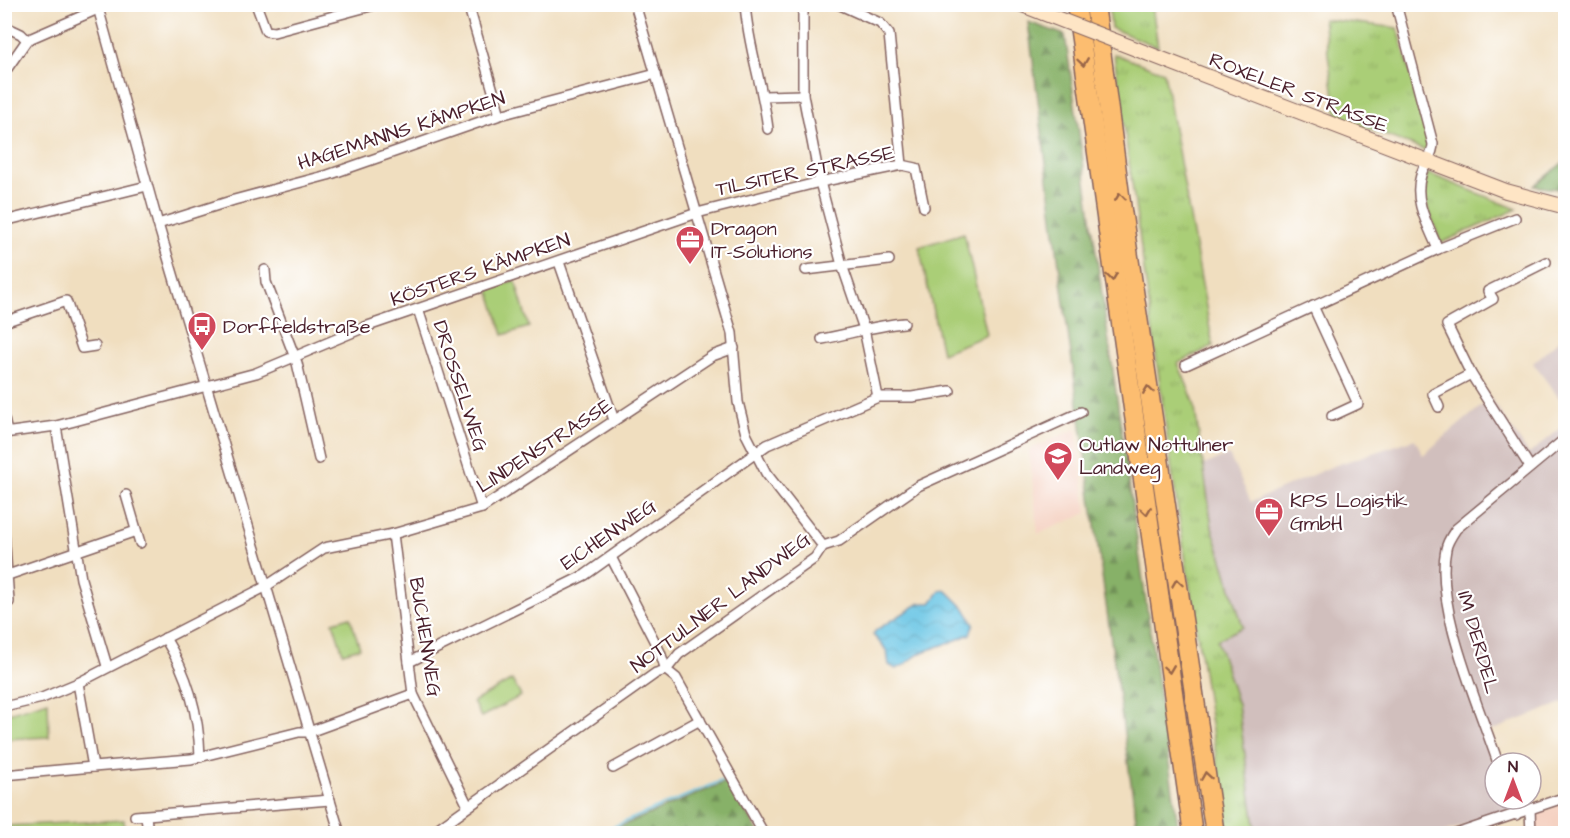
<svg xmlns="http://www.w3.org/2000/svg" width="1570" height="838" font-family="'Architects Daughter',sans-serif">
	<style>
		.built { fill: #f5d2c2 }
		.industrial { fill: #d1bfbd }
		.grass { fill: url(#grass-tufts); stroke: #7a7651; stroke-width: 1.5 }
		.forest { fill: url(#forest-firs); stroke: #68684a; stroke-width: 1.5 }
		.park { fill: #aace77; stroke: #7a7651; stroke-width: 1.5 }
		.water { fill: url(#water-waves); stroke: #587288; stroke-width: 1.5 }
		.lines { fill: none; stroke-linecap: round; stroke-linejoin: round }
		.stream { stroke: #66c4e4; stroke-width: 2 }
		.minor-casing { stroke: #84625f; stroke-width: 12 }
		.secondary-casing { stroke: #84625f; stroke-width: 16 }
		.motorway-casing { stroke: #84625f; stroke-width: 21 }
		.minor { stroke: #fff; stroke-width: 9 }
		.secondary { stroke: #fee5c5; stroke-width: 14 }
		.motorway { stroke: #fcbd6f; stroke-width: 18 }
		.secondary-bridge-casing { stroke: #84625f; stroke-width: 16; stroke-linecap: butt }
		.secondary-bridge { stroke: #fee5c5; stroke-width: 14 }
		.oneway { stroke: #9a664a }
		.labels { text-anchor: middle; stroke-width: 4.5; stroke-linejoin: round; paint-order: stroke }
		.street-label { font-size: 20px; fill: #4a1f2b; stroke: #fff }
		.poi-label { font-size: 20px; fill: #4a1f2b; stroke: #fff; text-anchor: start }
	</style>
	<defs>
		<pattern id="grass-tufts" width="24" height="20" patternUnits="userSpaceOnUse" patternTransform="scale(1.5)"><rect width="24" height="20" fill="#aace77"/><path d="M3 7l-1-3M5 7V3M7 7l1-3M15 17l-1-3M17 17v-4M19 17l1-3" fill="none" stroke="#94b067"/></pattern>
		<pattern id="forest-firs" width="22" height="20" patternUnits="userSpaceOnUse" patternTransform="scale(1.5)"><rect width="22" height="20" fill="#87b168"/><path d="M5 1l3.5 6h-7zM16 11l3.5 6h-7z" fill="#708f56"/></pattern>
		<pattern id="water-waves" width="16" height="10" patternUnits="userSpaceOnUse" patternTransform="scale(1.5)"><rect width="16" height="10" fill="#66c4e4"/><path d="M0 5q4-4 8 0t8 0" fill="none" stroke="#5aa8c4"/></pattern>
	</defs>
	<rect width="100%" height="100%" fill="#fff"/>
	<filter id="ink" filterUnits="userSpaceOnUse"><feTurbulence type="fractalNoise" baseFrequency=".0167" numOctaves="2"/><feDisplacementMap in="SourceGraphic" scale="12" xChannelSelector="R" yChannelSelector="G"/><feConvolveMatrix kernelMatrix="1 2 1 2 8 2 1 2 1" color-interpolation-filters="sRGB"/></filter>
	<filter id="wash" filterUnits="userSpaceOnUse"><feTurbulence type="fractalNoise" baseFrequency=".008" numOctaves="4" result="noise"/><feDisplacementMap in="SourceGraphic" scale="24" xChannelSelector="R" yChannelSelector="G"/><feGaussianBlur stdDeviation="1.35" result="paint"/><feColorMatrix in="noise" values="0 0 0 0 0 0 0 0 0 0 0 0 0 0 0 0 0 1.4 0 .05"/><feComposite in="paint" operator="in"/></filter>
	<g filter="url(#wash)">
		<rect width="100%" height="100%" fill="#f0debf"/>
		<g class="built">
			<polygon points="1076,429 1087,513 1038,534 1029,450"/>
			<polygon points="1565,803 1565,833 1534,833 1533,815"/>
		</g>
		<g class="industrial">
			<polygon points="1565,335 1565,406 1533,363"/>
			<polygon points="1491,398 1529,454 1565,425 1565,702 1483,734 1495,768 1495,799 1506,799 1510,812 1440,833 1256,833 1238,705 1217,639 1243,626 1212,527 1204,465 1229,455 1251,502 1333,466 1415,439 1423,455"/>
		</g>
		<g class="grass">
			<polygon points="1109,5 1152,5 1158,47 1111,28"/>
			<polygon points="1323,19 1398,28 1432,153 1337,117"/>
			<polygon points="1114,54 1164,72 1213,346 1178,363 1194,402 1212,527 1243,627 1217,640 1238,705 1256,833 1228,833 1174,485"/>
			<polygon points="1427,173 1517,209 1441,243 1424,198"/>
		</g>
		<g class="forest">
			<polygon points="1028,22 1065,35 1179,833 1138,833 1064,304"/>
			<polygon points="1565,161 1565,190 1534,186"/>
			<polygon points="728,781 759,833 602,834"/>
		</g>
		<g class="park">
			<polygon points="964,233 987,335 942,353 919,247"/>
			<polygon points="515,280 529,327 503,335 489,289"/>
			<polygon points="350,617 360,648 343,653 333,622"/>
			<polygon points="512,680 521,696 481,717 473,702"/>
			<polygon points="48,701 49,737 5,739 5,714"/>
			<polygon points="124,820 125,833 5,833 5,826"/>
		</g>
		<path class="water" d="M946,590L966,610L974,624L970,634C955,641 940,646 925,651C914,655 907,665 896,669L889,665L887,651L873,635L876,630L920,603H931L940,591Z"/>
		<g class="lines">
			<polyline class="stream" points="596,834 726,779"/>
		</g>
	</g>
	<g filter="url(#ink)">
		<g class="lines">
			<g class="minor-casing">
				<g id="minor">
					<polyline points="97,4 158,224 340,834"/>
					<polyline points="256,4 266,31 274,32 378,4"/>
					<polyline points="468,4 500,115"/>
					<polyline points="635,4 732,333 738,402 746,434 766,473 823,546"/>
					<path d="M745,4C748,47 763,86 768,129"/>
					<polyline points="803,4 803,95 820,182 842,265 864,329 878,397"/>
					<polyline points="838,4 880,23 889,34 902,165"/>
					<path d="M1396,4L1433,144C1433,156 1424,163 1421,175C1413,201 1428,225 1438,249"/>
					<polyline points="4,26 21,34 27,40"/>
					<polyline points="4,73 27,40 98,9"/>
					<polyline points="764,96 803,95"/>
					<polyline points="4,221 147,186"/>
					<polyline points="158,224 234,200 328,175 500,115 656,74"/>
					<polyline points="559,262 614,420"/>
					<polyline points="265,270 266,282 297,363 319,459"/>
					<polyline points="806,270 889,260"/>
					<polyline points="1313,306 1358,404 1332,416"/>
					<polyline points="418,309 482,508"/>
					<polyline points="4,322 66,301 82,348 95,346"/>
					<path d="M822,339C850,334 876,325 904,323"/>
					<polyline points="1186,365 1438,249 1515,218"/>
					<polyline points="1439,407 1433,394 1471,374"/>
					<polyline points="4,419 7,432"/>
					<polyline points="56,426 81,579 107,666"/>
					<polyline points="4,433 56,426 256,373 365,327 697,213 820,182 902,165 916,168 924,207"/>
					<polyline points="1530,467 1471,374 1447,325 1493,299 1488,291 1546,262"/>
					<polyline points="126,495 140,543"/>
					<polyline points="4,532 9,602"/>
					<polyline points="393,534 413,694 468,806"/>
					<polyline points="611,557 660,652 666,670"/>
					<polyline points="8,575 136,531"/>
					<path d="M165,638C188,675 199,714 200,757"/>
					<polyline points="409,662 585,575 767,445 878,397 912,397 950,391"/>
					<polyline points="666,670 676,678 764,834"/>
					<polyline points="78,683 93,767 191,759 299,732 309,732 413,694"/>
					<polyline points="4,707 42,698 78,683 265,587 324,548 393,534 482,508 712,356 734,348"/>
					<path d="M1498,763C1479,706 1434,607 1446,549C1447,542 1452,535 1456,529L1566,438"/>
					<polyline points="613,768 700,720"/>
					<polyline points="4,775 93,767"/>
					<polyline points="1510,799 1516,815"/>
					<polyline points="1530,810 1531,834"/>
					<polyline points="135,816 330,800"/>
					<polyline points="146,816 148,834"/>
					<polyline points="430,834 656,673 666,670 679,654 815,558 823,546 839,541 918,486 1081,412"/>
					<polyline points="1456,834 1566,797"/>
				</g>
			</g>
			<g class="secondary-casing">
				<g id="secondary">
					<polyline points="1020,4 1043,13"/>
					<polyline points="1149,54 1506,191 1566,207"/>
				</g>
			</g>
			<g class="motorway-casing">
				<g id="motorway">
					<polyline points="1076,4 1193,834"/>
					<polyline points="1095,4 1122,210 1215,834"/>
				</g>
			</g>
			<use href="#minor" class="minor"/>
			<use href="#secondary" class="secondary"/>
			<use href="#motorway" class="motorway"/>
			<g class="secondary-bridge-casing">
				<polyline id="secondary-bridge" points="1043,13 1149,54"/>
			</g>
			<use href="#secondary-bridge" class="secondary-bridge"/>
		</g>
		<defs><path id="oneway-chevron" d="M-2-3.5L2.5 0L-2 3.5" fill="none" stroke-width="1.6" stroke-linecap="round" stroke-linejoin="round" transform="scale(1.5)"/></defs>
		<g class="oneway">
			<use href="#oneway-chevron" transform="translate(1083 62) rotate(82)"/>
			<use href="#oneway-chevron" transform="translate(1120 197) rotate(-97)"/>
			<use href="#oneway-chevron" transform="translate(1112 277) rotate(82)"/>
			<use href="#oneway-chevron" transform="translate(1148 390) rotate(-98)"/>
			<use href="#oneway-chevron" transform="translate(1146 511) rotate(82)"/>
			<use href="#oneway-chevron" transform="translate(1177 583) rotate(-98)"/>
			<use href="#oneway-chevron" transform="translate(1169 669) rotate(82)"/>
			<use href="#oneway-chevron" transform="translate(1206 776) rotate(-99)"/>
		</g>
	</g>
	<defs>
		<g id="office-pin" transform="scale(1.5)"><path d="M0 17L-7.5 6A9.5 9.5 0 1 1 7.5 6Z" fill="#d1495b" stroke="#fff"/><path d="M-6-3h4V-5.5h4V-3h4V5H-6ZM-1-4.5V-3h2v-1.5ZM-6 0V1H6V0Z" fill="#fff"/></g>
		<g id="bus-pin" transform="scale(1.5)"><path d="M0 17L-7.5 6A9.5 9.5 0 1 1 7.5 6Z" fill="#d1495b" stroke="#fff"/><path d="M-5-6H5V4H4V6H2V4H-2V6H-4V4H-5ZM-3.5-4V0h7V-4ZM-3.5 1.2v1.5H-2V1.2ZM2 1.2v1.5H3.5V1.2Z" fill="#fff"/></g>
		<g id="school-pin" transform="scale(1.5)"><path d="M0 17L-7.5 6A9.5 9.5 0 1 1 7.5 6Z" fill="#d1495b" stroke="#fff"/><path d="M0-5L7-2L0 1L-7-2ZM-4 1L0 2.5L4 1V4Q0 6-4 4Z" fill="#fff"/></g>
	</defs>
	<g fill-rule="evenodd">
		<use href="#office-pin" x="690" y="240"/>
		<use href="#bus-pin" x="202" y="326"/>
		<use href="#school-pin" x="1058" y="456"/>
		<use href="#office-pin" x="1269" y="512"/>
	</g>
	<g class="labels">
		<g class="street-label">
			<text transform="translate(1299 92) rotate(21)" y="7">ROXELER STRASSE</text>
			<text transform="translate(401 130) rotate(-18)" y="7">HAGEMANNS KÄMPKEN</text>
			<text transform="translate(805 170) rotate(-12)" y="7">TILSITER STRASSE</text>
			<text transform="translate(480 269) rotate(-19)" y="7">KÖSTERS KÄMPKEN</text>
			<text transform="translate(461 386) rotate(72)" y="7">DROSSELWEG</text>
			<text transform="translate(544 445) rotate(-33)" y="7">LINDENSTRASSE</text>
			<text transform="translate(608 534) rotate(-34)" y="7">EICHENWEG</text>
			<text transform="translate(720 602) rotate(-37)" y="7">NOTTULNER LANDWEG</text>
			<text transform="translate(426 637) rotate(81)" y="7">BUCHENWEG</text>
			<text transform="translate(1479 642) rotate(74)" y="7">IM DERDEL</text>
		</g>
		<g class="poi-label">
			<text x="711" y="235">Dragon<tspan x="711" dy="23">IT-Solutions</tspan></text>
			<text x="223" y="333">Dorffeldstraße</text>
			<text x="1079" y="451">Outlaw Nottulner<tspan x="1079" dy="23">Landweg</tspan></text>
			<text x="1290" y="507">KPS Logistik<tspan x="1290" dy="23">GmbH</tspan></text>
		</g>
	</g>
	<rect width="1570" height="838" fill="none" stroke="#fff" stroke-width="24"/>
	<g transform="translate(1513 781)"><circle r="28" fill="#ffffff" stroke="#b7a5aa" stroke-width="1.5"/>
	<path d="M0-4.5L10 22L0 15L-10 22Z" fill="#d1495b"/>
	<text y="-9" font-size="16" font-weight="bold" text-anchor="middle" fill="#4a1f2b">N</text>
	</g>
</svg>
